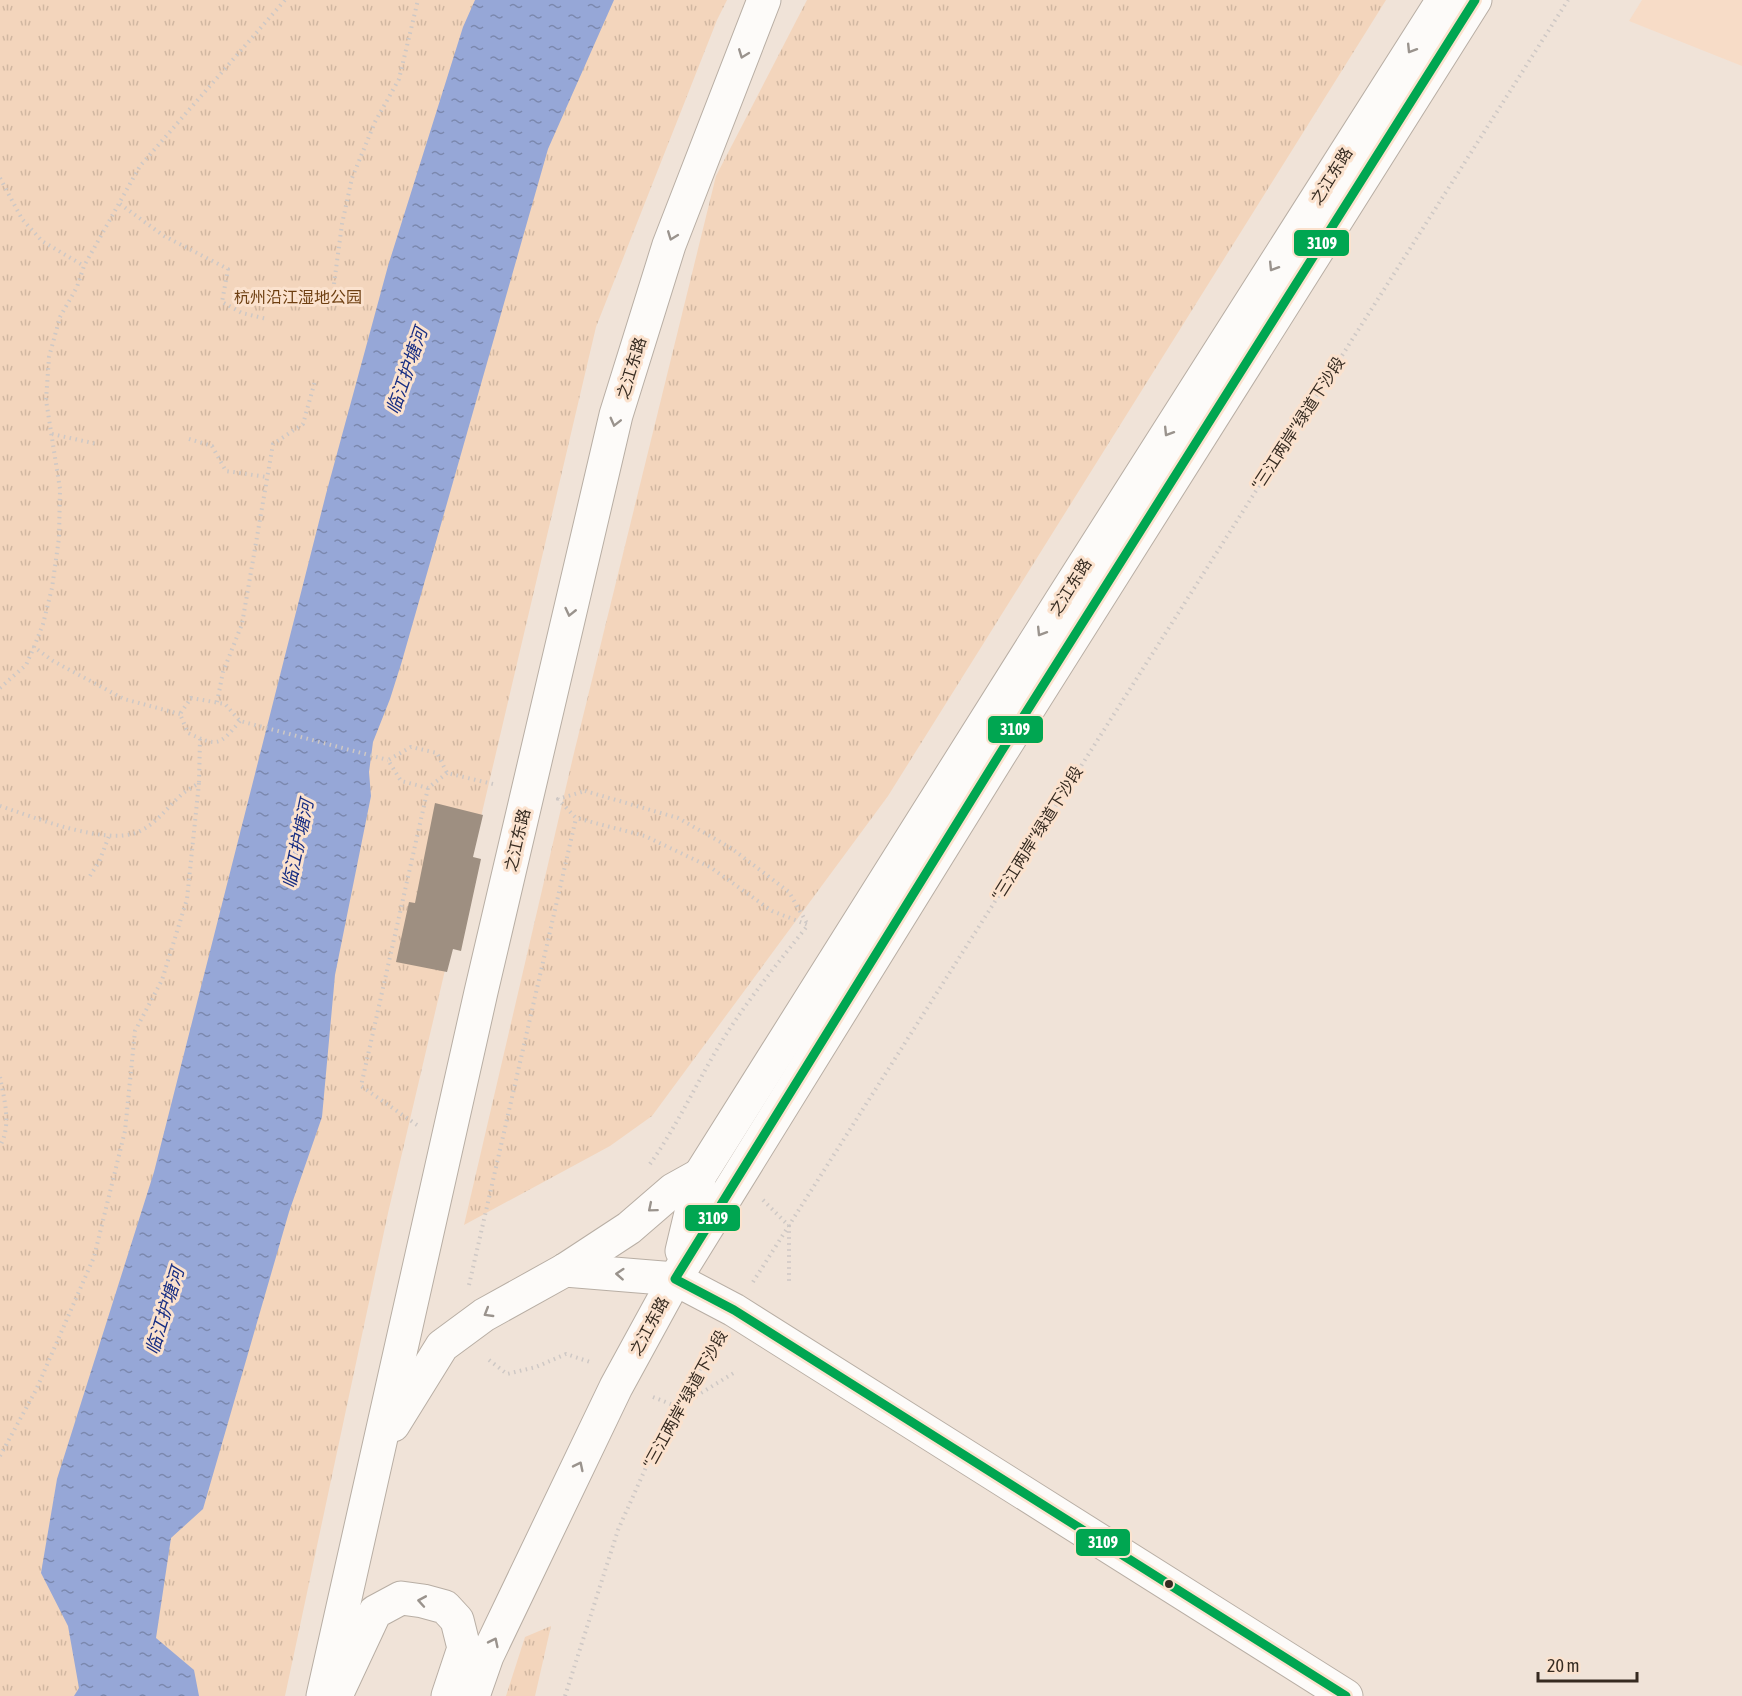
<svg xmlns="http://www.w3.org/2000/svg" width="1742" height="1696" font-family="'Asap Condensed','Noto Sans SC',sans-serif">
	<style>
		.built { fill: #f7dcc7 }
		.grass { fill: url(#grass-tufts) }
		.water { fill: url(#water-ripples) }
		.building { fill: #9e8f81 }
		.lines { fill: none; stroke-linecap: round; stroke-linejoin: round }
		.secondary-casing { stroke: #b8aea4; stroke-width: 35 }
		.path { stroke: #cec8c5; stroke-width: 4; stroke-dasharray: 1.5 4.5; stroke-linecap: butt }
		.secondary { stroke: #fdfbf9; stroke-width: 33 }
		.bus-1-casing { stroke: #fbe2ce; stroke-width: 14 }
		.bus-1 { stroke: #00a651; stroke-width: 9 }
		.oneway { stroke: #9a938d }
		.bus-dot { fill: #362b21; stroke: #fbe2ce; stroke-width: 2 }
		.labels { text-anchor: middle; stroke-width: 6; stroke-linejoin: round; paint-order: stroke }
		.street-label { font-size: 16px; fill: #362b21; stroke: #fbe2ce }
		.park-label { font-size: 16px; fill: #6e3f11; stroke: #fbe2ce }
		.water-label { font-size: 18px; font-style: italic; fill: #182e83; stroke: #fbe2ce }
		.line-badge { stroke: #fbe2ce; stroke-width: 2 }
		.badge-label { font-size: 16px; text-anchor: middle; font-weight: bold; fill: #fff }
	</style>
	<defs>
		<pattern id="grass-tufts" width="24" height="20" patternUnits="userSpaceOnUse" patternTransform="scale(1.5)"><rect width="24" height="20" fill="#f3d5bc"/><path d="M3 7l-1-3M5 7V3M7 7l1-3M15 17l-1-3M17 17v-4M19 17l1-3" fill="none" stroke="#d1b7a1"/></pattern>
		<pattern id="water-ripples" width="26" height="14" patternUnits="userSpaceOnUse" patternTransform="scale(1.5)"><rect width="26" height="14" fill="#96a7d7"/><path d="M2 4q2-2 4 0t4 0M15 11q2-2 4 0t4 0" fill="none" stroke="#7b88ae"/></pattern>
	</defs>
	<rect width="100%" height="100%" fill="#f0e3d8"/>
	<polygon class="built" points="1642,0 1742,0 1742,66 1629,21"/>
	<g class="grass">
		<polygon points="0,0 727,0 717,20 596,327 388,1213 285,1696 0,1696"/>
		<polygon points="807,0 1386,0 888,796 652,1116 610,1146 464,1225 573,757 716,176"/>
		<polygon points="551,1626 535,1696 506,1696 525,1637"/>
	</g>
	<polygon class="water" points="475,0 614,0 548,149 402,661 390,699 373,742 369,772 371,796 335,975 322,1117 289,1212 203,1509 171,1538 156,1638 194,1670 199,1696 74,1696 79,1688 68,1626 41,1573 57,1479 154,1172 326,494 388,266 463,27"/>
	<polygon class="building" points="435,803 483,815 473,857 481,859 461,951 453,949 447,972 396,962 409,902 415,903"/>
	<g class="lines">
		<g class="secondary-casing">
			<g id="secondary">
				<polyline points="682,1251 700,1175 1061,601 1443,0"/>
				<polyline points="565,1270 675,1279 734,1310 1346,1696"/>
				<polyline points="393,1425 442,1346 484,1315 565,1270 629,1228 673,1190 700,1175"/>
				<polyline points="339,1689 375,1612 401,1598 423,1601 445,1607 457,1620 464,1648 448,1696"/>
				<polyline points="323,1696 481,992 616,415 669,245 764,0"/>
				<polyline points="473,1696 487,1656 616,1387 675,1279 1001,752 1475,0"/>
			</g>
		</g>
		<g class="path">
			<polyline points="0,178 22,219 42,241 84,266"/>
			<polyline points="120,204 164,236 228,269 222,302 242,313 267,319"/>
			<polyline points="334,284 342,224 352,178 375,122 399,79 418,0"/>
			<polyline points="52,434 97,444"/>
			<polyline points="189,439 212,446 226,471 267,477"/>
			<polyline points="0,688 26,665 34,647"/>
			<polyline points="217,702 223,672 242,624 273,444 303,424 315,381"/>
			<polyline points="180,714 124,699 53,661 34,647 43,624 52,588 59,538 60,489 46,400 49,357 60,317 77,287 84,266 140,166 285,0"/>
			<path d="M240,721C219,746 218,747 188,733L180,714L191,698L225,704L240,721L388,760"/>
			<polyline points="447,773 428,788 401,781 388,760 411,747 437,753 447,773 497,785"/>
			<polygon points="585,791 678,818 731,848 789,892 808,925 772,911 710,867 645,836 576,818 558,799"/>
			<path d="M0,806C34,817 105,846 138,832C156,824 166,809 180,796C185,791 193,787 199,783L200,739"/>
			<polyline points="90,876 99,862 109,836"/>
			<path d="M0,1077C4,1099 12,1125 0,1146"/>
			<polyline points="417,1125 361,1086 428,788"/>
			<path d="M650,1164C674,1130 692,1093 713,1056C740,1009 774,968 808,925"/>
			<polyline points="763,1200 789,1226 789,1285"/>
			<polyline points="753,1282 1568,0"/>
			<polyline points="469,1285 576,818"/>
			<polyline points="489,1360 507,1374 536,1367 566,1354 593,1363"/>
			<polyline points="653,1397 678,1407 737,1371"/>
			<polyline points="0,1456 36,1390 94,1257 125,1131 135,1031 162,980 187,899 199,783"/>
			<polyline points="565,1696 618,1530 655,1447 717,1340"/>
		</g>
		<use href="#secondary" class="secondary"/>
		<g class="bus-1-casing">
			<polyline id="bus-1" points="1346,1696 734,1310 675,1279 1001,752 1475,0"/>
		</g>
		<use href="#bus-1" class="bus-1"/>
	</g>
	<defs><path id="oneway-chevron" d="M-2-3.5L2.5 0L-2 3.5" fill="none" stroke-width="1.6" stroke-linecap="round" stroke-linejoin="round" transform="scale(1.5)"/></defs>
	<g class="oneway">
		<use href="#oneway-chevron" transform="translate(1411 49) rotate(122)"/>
		<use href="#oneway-chevron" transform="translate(743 54) rotate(111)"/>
		<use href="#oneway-chevron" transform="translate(672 236) rotate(111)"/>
		<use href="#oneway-chevron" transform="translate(1273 267) rotate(122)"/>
		<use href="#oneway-chevron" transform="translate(615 422) rotate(104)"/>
		<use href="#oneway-chevron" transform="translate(1168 432) rotate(122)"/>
		<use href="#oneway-chevron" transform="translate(570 612) rotate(103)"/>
		<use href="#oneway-chevron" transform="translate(1041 632) rotate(122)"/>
		<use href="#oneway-chevron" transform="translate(652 1208) rotate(140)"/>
		<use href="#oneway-chevron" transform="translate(620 1274) rotate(-176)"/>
		<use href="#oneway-chevron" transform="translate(488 1313) rotate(149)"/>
		<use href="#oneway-chevron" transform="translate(579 1466) rotate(-64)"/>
		<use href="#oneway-chevron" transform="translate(422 1601) rotate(-170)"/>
		<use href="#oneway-chevron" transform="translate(494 1642) rotate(-64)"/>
	</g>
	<circle class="bus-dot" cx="1169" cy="1584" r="5"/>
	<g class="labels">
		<g class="street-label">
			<text transform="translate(1331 176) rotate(-58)" y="6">之江东路</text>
			<text transform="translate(631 368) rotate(-73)" y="6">之江东路</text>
			<text transform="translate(1298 423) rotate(-57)" y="6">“三江两岸”绿道下沙段</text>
			<text transform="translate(1070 587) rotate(-58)" y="6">之江东路</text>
			<text transform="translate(1037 833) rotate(-58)" y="6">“三江两岸”绿道下沙段</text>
			<text transform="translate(517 840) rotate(-77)" y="6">之江东路</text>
			<text transform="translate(649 1326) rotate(-62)" y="6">之江东路</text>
			<text transform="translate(685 1399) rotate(-61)" y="6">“三江两岸”绿道下沙段</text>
		</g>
		<g class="park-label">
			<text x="298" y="303">杭州沿江湿地公园</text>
		</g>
		<g class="water-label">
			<text transform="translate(407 371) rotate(-71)" y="6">临江护塘河</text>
			<text transform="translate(298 844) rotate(-78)" y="6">临江护塘河</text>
			<text transform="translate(165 1311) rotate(-73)" y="6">临江护塘河</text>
		</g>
	</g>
	<g class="line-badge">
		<rect x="1293" y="229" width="57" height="28" rx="6" fill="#00a651"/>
		<rect x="987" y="715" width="57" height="29" rx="6" fill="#00a651"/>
		<rect x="684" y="1204" width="57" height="28" rx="6" fill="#00a651"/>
		<rect x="1075" y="1528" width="56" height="29" rx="6" fill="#00a651"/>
	</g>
	<g class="badge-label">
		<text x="1322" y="249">3109</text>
		<text x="1015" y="735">3109</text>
		<text x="713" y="1224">3109</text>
		<text x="1103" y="1548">3109</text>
	</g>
	<path d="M1538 1672v9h99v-9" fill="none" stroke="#362b21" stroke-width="3"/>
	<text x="1547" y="1672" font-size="18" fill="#362b21" stroke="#fbe2ce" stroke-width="4.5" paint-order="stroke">20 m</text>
</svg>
